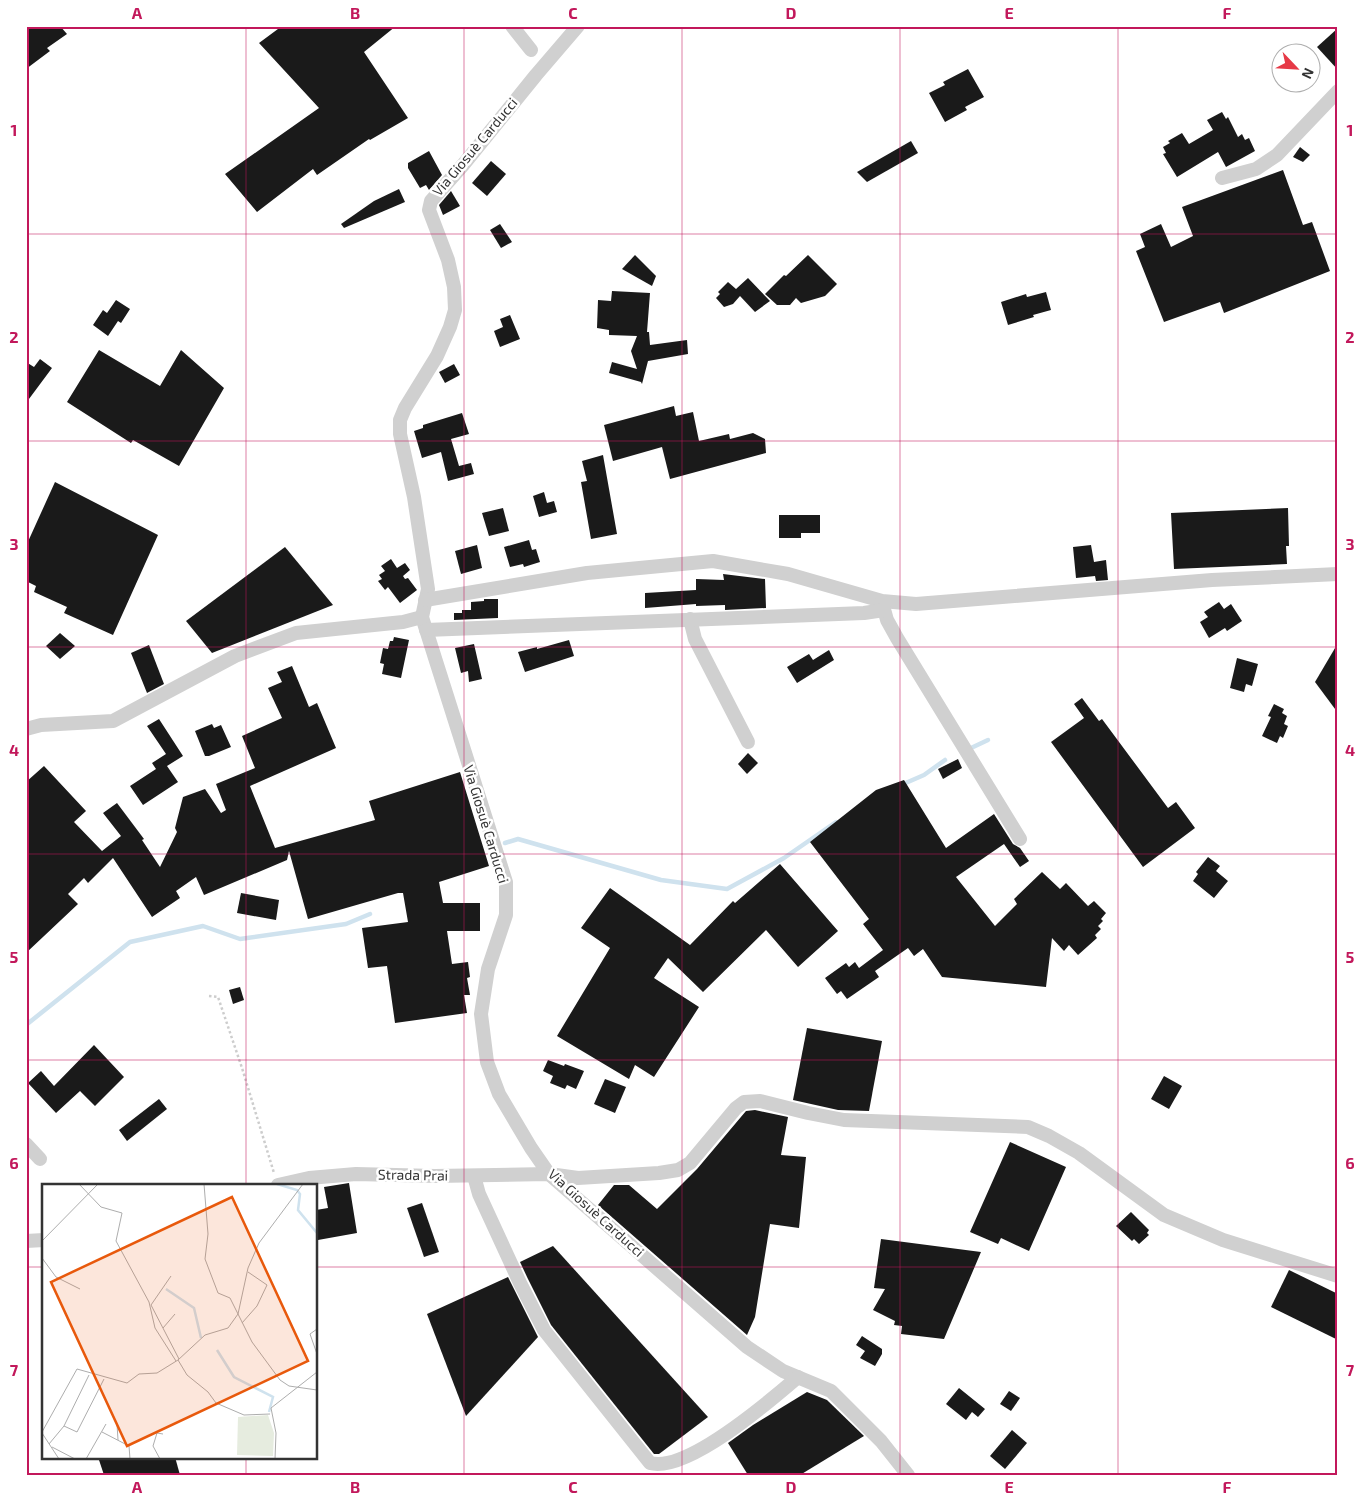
<svg xmlns="http://www.w3.org/2000/svg" width="1364" height="1501" font-family="'Exo 2',sans-serif">
	<style>
		.lines { fill: none; stroke-linecap: round; stroke-linejoin: round }
		.stream { stroke: #cfe2ee; stroke-width: 4.5 }
		.building { fill: #1a1a1a }
		.path { stroke: #cdcdcd; stroke-width: 2.5; stroke-dasharray: 2.5 2.5; stroke-linecap: butt }
		.minor { stroke: #d0d0d0; stroke-width: 14 }
		.grid { fill: none; stroke: #c2185b; stroke-width: 1; stroke-opacity: 0.55 }
		.labels { text-anchor: middle; stroke-width: 5; stroke-linejoin: round; paint-order: stroke }
		.street-label { font-size: 14px; fill: #333; stroke: #fff }
		.inset-river { fill: none; stroke: #cfe2ee; stroke-width: 2.5 }
		.inset-road { fill: none; stroke: #adadad; stroke-width: 1 }
		.view { fill: #e8590c; fill-opacity: 0.15; stroke: #e8590c; stroke-width: 2.5 }
		.inset-edge { fill: none; stroke: #333; stroke-width: 2.5 }
		.neatline { fill: none; stroke: #c2185b; stroke-width: 2 }
		.grid-label { font-size: 16px; text-anchor: middle; font-weight: bold; fill: #c2185b }
	</style>
	<rect width="100%" height="100%" fill="#fff"/>
	<g class="lines">
		<g class="stream">
			<polyline points="971,748 988,740"/>
			<polyline points="901,785 924,775 945,760"/>
			<polyline points="505,843 518,839 661,880 727,889 784,858 836,822"/>
			<polyline points="26,1025 130,942 203,926 240,939 346,924 370,914"/>
		</g>
	</g>
	<g class="building">
		<polygon points="31,26 60,26 67,34 47,48 50,51 26,69 26,30"/>
		<polygon points="282,26 396,26 364,52 408,118 370,140 369,139 317,175 313,169 257,212 225,174 319,108 259,43"/>
		<polygon points="1338,28 1338,70 1317,47"/>
		<polygon points="968,69 984,97 965,107 967,110 945,122 929,93 945,85 943,82"/>
		<polygon points="1222,112 1226,119 1228,117 1238,137 1242,134 1245,140 1249,138 1255,151 1226,167 1218,152 1177,177 1163,154 1166,153 1163,147 1170,143 1168,141 1182,133 1189,144 1213,130 1207,120"/>
		<polygon points="911,141 918,153 867,182 857,172"/>
		<polygon points="1300,147 1310,155 1303,162 1293,157"/>
		<polygon points="429,151 442,175 429,190 426,185 420,188 408,168 408,163"/>
		<polygon points="491,161 506,174 487,196 472,183"/>
		<polygon points="1283,170 1303,225 1312,222 1330,271 1224,313 1220,302 1164,322 1136,251 1145,247 1140,234 1161,224 1171,247 1193,236 1182,207"/>
		<polygon points="399,189 405,202 344,228 341,224 374,201"/>
		<polygon points="451,191 460,206 443,215 439,205"/>
		<polygon points="500,224 512,242 501,248 490,230"/>
		<polygon points="635,255 656,276 652,286 622,269"/>
		<polygon points="808,255 837,284 825,296 801,303 796,298 790,305 777,305 765,294 784,275 786,276"/>
		<polygon points="748,278 770,301 755,312 740,296 733,304 724,307 716,298 720,294 718,292 728,282 736,289"/>
		<polygon points="612,291 650,293 647,332 649,332 650,345 687,340 688,354 648,361 642,384 641,382 609,373 612,362 637,369 631,351 637,336 609,335 609,330 597,328 598,300 611,301"/>
		<polygon points="1046,292 1051,310 1033,315 1034,317 1008,325 1001,302 1026,294 1027,297"/>
		<polygon points="116,300 130,309 121,323 118,321 108,336 93,325 103,310 107,313"/>
		<polygon points="510,315 520,339 500,347 494,331 503,327 500,319"/>
		<polygon points="99,350 160,386 181,350 224,388 179,466 133,440 131,443 67,402"/>
		<polygon points="40,359 52,368 26,403 26,362 34,367"/>
		<polygon points="454,364 460,375 445,383 439,372"/>
		<polygon points="674,406 676,416 693,412 699,441 729,434 730,439 753,433 765,439 766,453 670,479 662,447 613,461 604,425"/>
		<polygon points="462,413 469,434 451,439 459,466 471,463 474,474 448,481 441,452 422,458 414,431 423,428 423,425"/>
		<polygon points="603,455 617,534 591,539 581,482 587,481 582,461"/>
		<polygon points="55,482 158,535 113,635 64,613 67,607 34,592 36,586 26,581 26,546"/>
		<polygon points="544,492 547,503 554,501 557,512 539,517 533,496"/>
		<polygon points="503,508 509,531 489,536 482,513"/>
		<polygon points="1288,508 1289,546 1286,546 1287,564 1174,569 1171,513"/>
		<polygon points="779,515 820,515 820,533 801,533 801,538 779,538"/>
		<polygon points="529,540 532,550 536,549 540,562 524,567 523,564 510,567 504,547"/>
		<polygon points="477,545 482,568 461,574 455,551"/>
		<polygon points="1091,545 1094,562 1106,560 1108,580 1096,581 1095,576 1076,578 1073,547"/>
		<polygon points="285,547 333,605 212,653 186,621"/>
		<polygon points="391,559 397,568 405,563 410,570 403,576 405,579 408,578 417,590 400,603 388,587 385,590 378,581 382,579 379,575 385,571 381,566"/>
		<polygon points="723,574 765,579 766,608 725,610 725,605 696,606 696,604 645,608 645,593 696,590 696,579 724,580"/>
		<polygon points="484,599 498,599 498,618 454,620 454,613 462,613 462,610 471,610 471,602 484,601"/>
		<polygon points="1219,602 1224,609 1231,604 1242,621 1227,631 1225,628 1209,638 1200,622 1208,617 1204,612"/>
		<polygon points="60,633 75,646 60,659 46,646"/>
		<polygon points="394,637 409,640 401,678 382,674 384,664 380,663 383,648 388,649 390,641 393,641"/>
		<polygon points="569,640 574,656 525,672 518,652 537,647 537,649"/>
		<polygon points="1338,643 1338,713 1315,682"/>
		<polygon points="474,644 482,679 469,682 468,671 461,673 455,648"/>
		<polygon points="149,645 164,684 147,693 131,653"/>
		<polygon points="829,650 834,660 797,683 787,667 809,654 813,660"/>
		<polygon points="1237,658 1258,664 1252,686 1246,684 1244,692 1230,688"/>
		<polygon points="292,666 309,707 317,703 336,748 250,786 275,848 375,820 369,801 460,772 489,866 439,882 443,903 480,903 480,931 447,931 452,964 468,962 470,977 467,978 470,995 464,995 467,1013 395,1023 387,966 368,968 362,928 408,922 403,893 398,893 308,919 289,851 287,860 204,895 196,877 176,891 180,898 152,917 113,858 88,883 84,878 68,894 78,904 26,953 26,782 44,766 86,811 74,822 102,851 121,836 103,813 117,803 144,839 142,840 160,867 177,832 175,828 183,797 205,789 221,813 226,810 216,784 255,768 242,736 282,718 268,688 282,682 277,672"/>
		<polygon points="1082,698 1099,721 1102,719 1168,808 1176,802 1195,828 1143,867 1051,742 1084,718 1074,704"/>
		<polygon points="1274,704 1284,709 1282,713 1287,716 1284,724 1288,726 1283,738 1280,736 1277,743 1262,736 1271,717 1268,716"/>
		<polygon points="159,719 183,756 167,766 178,782 143,805 130,786 156,769 152,763 166,754 147,726"/>
		<polygon points="212,724 214,728 221,725 231,747 209,756 205,756 195,731"/>
		<polygon points="748,753 758,763 747,774 738,764"/>
		<polygon points="958,759 962,768 943,779 938,769"/>
		<polygon points="904,780 946,848 994,814 1013,844 1020,848 1029,861 1020,867 1004,844 956,877 995,926 1017,904 1014,899 1042,872 1060,889 1066,883 1088,906 1094,901 1106,913 1101,919 1103,921 1098,926 1101,929 1095,935 1097,938 1078,955 1069,945 1064,951 1052,938 1046,987 942,977 923,949 914,956 908,948 875,971 879,977 847,999 841,991 837,994 825,978 846,963 849,967 855,962 859,968 883,950 863,924 869,919 810,842 876,790"/>
		<polygon points="1208,857 1220,866 1216,871 1228,881 1214,898 1193,881 1198,874 1196,872"/>
		<polygon points="780,864 838,931 798,967 766,930 703,992 668,958 654,978 699,1007 654,1077 635,1065 629,1079 557,1036 610,948 581,928 610,888 690,945 733,901 735,903"/>
		<polygon points="241,893 279,900 276,920 237,913"/>
		<polygon points="240,987 244,1000 233,1004 229,990"/>
		<polygon points="807,1028 882,1041 869,1111 838,1110 793,1100"/>
		<polygon points="94,1045 124,1077 95,1106 80,1091 56,1113 28,1083 41,1071 54,1086"/>
		<polygon points="548,1060 564,1066 565,1064 584,1071 576,1089 567,1085 565,1089 550,1083 553,1076 543,1071"/>
		<polygon points="1164,1076 1182,1086 1169,1109 1151,1099"/>
		<polygon points="605,1079 626,1087 615,1113 594,1104"/>
		<polygon points="159,1099 167,1109 127,1141 119,1130"/>
		<polygon points="755,1110 788,1117 781,1155 806,1157 799,1228 770,1224 755,1317 747,1335 598,1205 614,1185 629,1185 657,1209 697,1169 746,1111"/>
		<polygon points="1010,1142 1066,1167 1029,1251 1001,1238 998,1244 970,1232"/>
		<polygon points="349,1183 357,1233 318,1240 316,1210 328,1208 324,1187"/>
		<polygon points="422,1203 439,1252 424,1257 407,1208"/>
		<polygon points="1131,1212 1149,1230 1147,1233 1149,1235 1139,1244 1134,1239 1132,1241 1116,1226"/>
		<polygon points="881,1239 981,1252 944,1339 901,1334 902,1326 894,1325 895,1321 873,1310 885,1289 874,1288"/>
		<polygon points="553,1246 708,1417 659,1454 654,1454 551,1325 528,1279 520,1262"/>
		<polygon points="1289,1270 1338,1294 1338,1340 1271,1307"/>
		<polygon points="508,1277 538,1337 466,1416 427,1314"/>
		<polygon points="862,1336 882,1349 882,1354 875,1366 860,1358 865,1351 856,1345"/>
		<polygon points="959,1388 985,1409 978,1417 972,1412 966,1420 946,1404"/>
		<polygon points="1009,1391 1020,1398 1011,1411 1000,1404"/>
		<polygon points="807,1392 827,1400 864,1436 800,1475 748,1475 728,1443 753,1425"/>
		<polygon points="1012,1430 1027,1443 1005,1469 990,1456"/>
		<polygon points="98,1457 175,1457 180,1475 104,1475"/>
	</g>
	<g class="lines">
		<polyline class="path" points="209,996 218,997 242,1068 274,1173"/>
		<g class="minor">
			<polyline points="512,26 531,50"/>
			<polyline points="578,26 536,75 463,165 431,201 429,210 448,260 454,287 455,310 450,327 437,356 405,408 400,420 400,434 414,497 428,589 422,617 506,882 506,915 488,969 481,1014 487,1062 499,1094 531,1148 549,1174 747,1347 783,1371 831,1391 881,1441 908,1475"/>
			<polyline points="1222,178 1256,169 1277,155 1338,91"/>
			<polyline points="425,600 587,573 713,561 788,574 882,601 916,604 1212,580 1338,574"/>
			<polyline points="882,602 887,620 897,638 1020,839"/>
			<polyline points="690,619 695,639 748,742"/>
			<polyline points="426,630 864,613 884,610"/>
			<polyline points="26,729 41,725 113,721 235,656 296,633 403,622 422,617"/>
			<polyline points="26,1144 40,1159"/>
			<path d="M474,1176L479,1194L520,1283L544,1330L650,1463C687,1473 770,1401 798,1377"/>
			<polyline points="278,1185 309,1178 356,1174 435,1176 549,1174 578,1178 659,1173 678,1170 690,1163 736,1108 744,1102 760,1101 808,1113 844,1120 1028,1127 1049,1136 1079,1153 1164,1215 1223,1240 1338,1276"/>
			<polyline points="26,1241 44,1240"/>
		</g>
	</g>
	<path class="grid" d="M246,26V1185M464,26V1475M682,26V1475M900,26V1475M1118,26V1475M26,234H1338M26,441H1338M26,647H1338M26,854H1338M26,1060H1338M26,1267H44M316,1267H1338M246,1457V1475"/>
	<g class="labels">
		<g class="street-label">
			<text transform="translate(475 147) rotate(-50)" y="5">Via Giosuè Carducci</text>
			<text transform="translate(486 824) rotate(73)" y="5">Via Giosuè Carducci</text>
			<text transform="translate(413 1175) rotate(1)" y="5">Strada Prai</text>
			<text transform="translate(596 1213) rotate(42)" y="5">Via Giosuè Carducci</text>
		</g>
	</g>
	<g transform="translate(42 1184)">
		<rect width="275" height="275" fill="#fff"/>
		<path d="M226,231L232,249L231,272L195,271L196,233Z" fill="#e6ecdf"/>
		<path class="inset-river" d="M235,0L255,6L258,10L256,26L275,49M124,105L152,124L159,154M175,166L192,193L231,213L227,228"/>
		<path class="inset-road" d="M37,0L59,23L80,29L74,57L107,118L113,144L134,177M162,0L166,50L163,75L176,109L188,114L210,158L238,196L247,202L275,206M0,57L56,0M0,74L14,93L38,105M109,121L137,175M109,121L129,92M200,139L215,122L225,101L206,88M121,144L133,130M275,145L268,150L275,170M136,176L145,191L166,208L174,219L202,231L228,230M75,240L76,256M22,242L35,248L62,195M0,248L35,185L85,199L97,190L115,189L136,176L163,151L186,144L196,130L206,84L217,59L261,0M60,248L87,262L88,275M0,249L17,275M7,260L22,242L47,191M10,263L33,275M44,275L64,240M118,275L111,262L115,249L121,250M233,275L234,249L229,224L275,188"/>
		<path class="view" d="M190,13L266,177L85,262L9,98Z"/>
		<rect width="275" height="275" class="inset-edge"/>
	</g>
	<rect width="1364" height="1501" fill="none" stroke="#ffffff" stroke-width="55"/>
	<g transform="translate(1296 68) rotate(115)"><circle r="24" fill="#ffffff" stroke="#adadad"/>
	<path d="M0-4L9 19L0 12L-9 19Z" fill="#e63946"/>
	<text y="-8" font-size="14" font-weight="bold" text-anchor="middle" fill="#333333">N</text>
	</g>
	<rect x="28" y="28" width="1308" height="1446" class="neatline"/>
	<g class="grid-label">
		<text x="137" y="19">A</text>
		<text x="355" y="19">B</text>
		<text x="573" y="19">C</text>
		<text x="791" y="19">D</text>
		<text x="1009" y="19">E</text>
		<text x="1227" y="19">F</text>
		<text x="14" y="136">1</text>
		<text x="1350" y="136">1</text>
		<text x="14" y="343">2</text>
		<text x="1350" y="343">2</text>
		<text x="14" y="550">3</text>
		<text x="1350" y="550">3</text>
		<text x="14" y="756">4</text>
		<text x="1350" y="756">4</text>
		<text x="14" y="963">5</text>
		<text x="1350" y="963">5</text>
		<text x="14" y="1169">6</text>
		<text x="1350" y="1169">6</text>
		<text x="14" y="1376">7</text>
		<text x="1350" y="1376">7</text>
		<text x="137" y="1493">A</text>
		<text x="355" y="1493">B</text>
		<text x="573" y="1493">C</text>
		<text x="791" y="1493">D</text>
		<text x="1009" y="1493">E</text>
		<text x="1227" y="1493">F</text>
	</g>
</svg>
